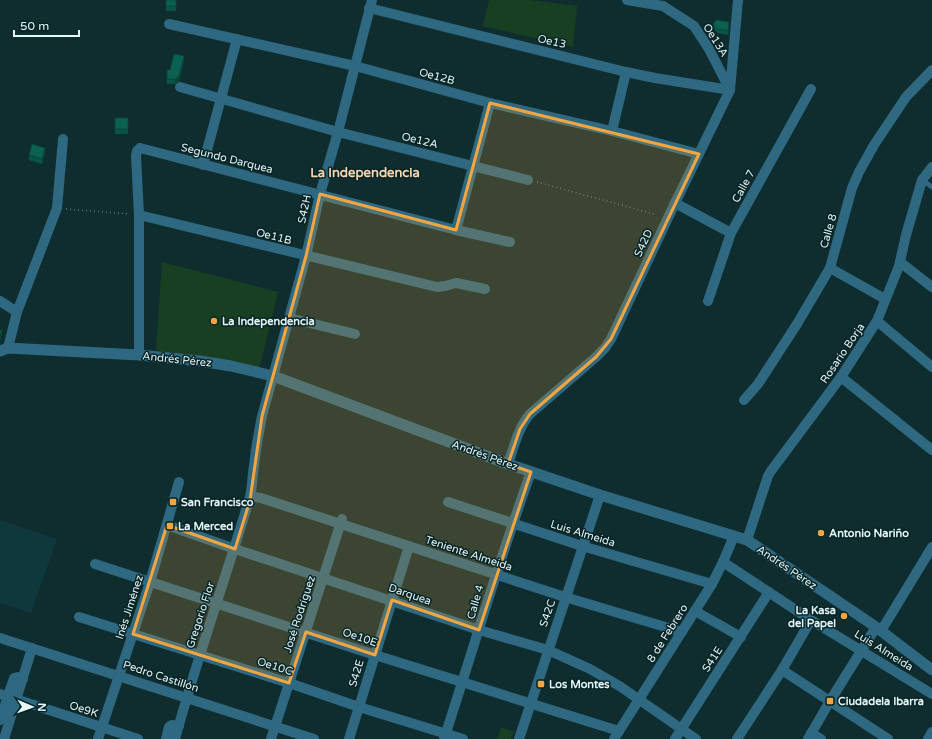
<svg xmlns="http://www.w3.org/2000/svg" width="932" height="739" font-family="'Varela Round',sans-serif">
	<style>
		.built { fill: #0e383b }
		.green { fill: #193f22 }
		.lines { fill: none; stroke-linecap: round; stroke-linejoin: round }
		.path { stroke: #5b7476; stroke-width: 1.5; stroke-dasharray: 1 3; stroke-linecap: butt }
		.service { stroke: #2e6881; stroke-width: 5 }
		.minor { stroke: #2e6881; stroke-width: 10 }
		.tertiary { stroke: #2e6881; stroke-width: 11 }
		.wall { fill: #0a5447 }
		.shaded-wall { fill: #084539 }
		.building { fill: #0c6252; stroke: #084539 }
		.marked { fill: #f2a541; fill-opacity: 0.2; stroke: #f2a541; stroke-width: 3; stroke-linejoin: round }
		.poi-dot { fill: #f2a541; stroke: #052325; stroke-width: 1.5 }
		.labels { text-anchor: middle; stroke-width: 3; stroke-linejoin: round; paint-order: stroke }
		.street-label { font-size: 11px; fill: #e5f6f7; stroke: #052325 }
		.poi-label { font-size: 11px; font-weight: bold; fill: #e5f6f7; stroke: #052325; text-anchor: start }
		.quarter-label { font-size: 13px; font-weight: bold; fill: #f7d6b2; stroke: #052325 }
	</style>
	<rect width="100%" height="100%" fill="#0f2d2f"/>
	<polygon class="built" points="0,520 57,539 31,613 0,603"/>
	<g class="green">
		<polygon points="489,0 530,0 577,6 573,47 483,26"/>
		<polygon points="162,262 278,292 258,374 156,350"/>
		<polygon points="501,727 514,732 511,739 497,739"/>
	</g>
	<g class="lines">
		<g class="path">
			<polyline points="537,182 654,214"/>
			<polyline points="66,209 130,214"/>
		</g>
		<polyline class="service" points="922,180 932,187"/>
		<g class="minor">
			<polyline points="627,0 663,6 694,26 709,49 730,90"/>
			<polyline points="369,8 626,72 655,78 730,90"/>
			<polyline points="169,24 355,66 490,103 612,131 699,154"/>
			<polyline points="180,87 338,132 528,180"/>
			<polyline points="612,131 626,72"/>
			<polyline points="203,165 237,39"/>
			<polyline points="675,203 731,233"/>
			<polyline points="139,215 437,287 445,286 456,283 485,289"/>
			<polyline points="456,230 490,103"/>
			<polyline points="900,262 932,287"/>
			<polyline points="830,268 885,299"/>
			<polyline points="0,301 17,312"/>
			<polyline points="708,301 731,233 811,89"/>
			<polyline points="289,318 355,334"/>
			<polyline points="877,321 932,367"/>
			<polyline points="8,348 17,312 57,208 63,139"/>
			<polyline points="139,355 139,215 136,156 137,151 140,148 456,230 510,242"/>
			<polyline points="841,377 932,450"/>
			<polyline points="744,400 758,384 797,324 830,268 852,188 859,172 874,145 906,97 932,70"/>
			<path d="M508,464C514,447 518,428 530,414L596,357L605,348L611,339L675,203L730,90L738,0"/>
			<polyline points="250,500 254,497 261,498 565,597 682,632"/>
			<polyline points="448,502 582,546 712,584"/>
			<polyline points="167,525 235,549 479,630 548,650 590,669 621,687 696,739"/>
			<polyline points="747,540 768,476 771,471 841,377 877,321 899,266 906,235 922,180 932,167"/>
			<polyline points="723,562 811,620 932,694"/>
			<polyline points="95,564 375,655 619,731"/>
			<polyline points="695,611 741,637"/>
			<polyline points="79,617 289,683 359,707 463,739"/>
			<polyline points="881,631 932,547"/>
			<polyline points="0,638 314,739"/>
			<polyline points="782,670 888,739"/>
			<polyline points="0,694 138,739"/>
			<polyline points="0,720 14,678 18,677 23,679"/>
			<polyline points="811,733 821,739"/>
			<polyline points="4,739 32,648"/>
			<polyline points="98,739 150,582 179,482"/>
			<polyline points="166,739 169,727 172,725 179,726"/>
			<path d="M175,739C197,659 225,580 249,500C252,492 252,482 253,473C255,454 258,435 262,416L306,256L320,194L338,132L372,0"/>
			<polyline points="271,739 342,519"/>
			<polyline points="349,739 409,546"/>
			<path d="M444,739C473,650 499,560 531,472"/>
			<polyline points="519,739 600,495"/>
			<polyline points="614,739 712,584 723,562 734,536"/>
			<polyline points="675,739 769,592"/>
			<polyline points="737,739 782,670 811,620"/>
			<polyline points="808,739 830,701 876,627"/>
			<polyline points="928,739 932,732"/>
		</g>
		<polyline class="tertiary" points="0,351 8,348 139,355 200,361 231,366 273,376 508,464 600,495 747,540 876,627 932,670"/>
	</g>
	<g class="wall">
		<rect x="166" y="0" width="10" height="11"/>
		<polygon points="713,24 729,27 728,35 718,33 713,28"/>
		<polygon points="184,61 179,81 175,84 167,84 167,69 170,70"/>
		<rect x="115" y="118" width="13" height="16"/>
		<polygon points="45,153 42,164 29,160 29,155"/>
	</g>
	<g class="shaded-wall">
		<polygon points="184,56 184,61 179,81 175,84 175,79"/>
		<polygon points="45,148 45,153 42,164 42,159"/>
		<polygon points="2,330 2,334 0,342 0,338"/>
	</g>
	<g class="building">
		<rect x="166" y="0" width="10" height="6"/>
		<polygon points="717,20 729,22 728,31 718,29 713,24"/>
		<polygon points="174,54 184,56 179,76 175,79 167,79 167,69 170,70"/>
		<rect x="115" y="118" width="13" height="11"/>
		<polygon points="32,144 45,148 42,159 29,155"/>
		<polygon points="0,330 2,330 0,338"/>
	</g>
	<path class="marked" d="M490,103L699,154L611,339L596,357L530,414L520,429L508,464L531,472L479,630L392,600L375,655L306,632L289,683L133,634L167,525L235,549L250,500L262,416L306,256L320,194L456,230Z"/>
	<g class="poi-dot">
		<circle cx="214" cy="321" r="4"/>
		<rect x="169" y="498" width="8" height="8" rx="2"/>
		<rect x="166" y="522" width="8" height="8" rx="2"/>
		<circle cx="821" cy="533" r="4"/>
		<circle cx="844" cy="616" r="4"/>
		<rect x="537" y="680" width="8" height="8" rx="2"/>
		<rect x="826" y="697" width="8" height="8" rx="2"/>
	</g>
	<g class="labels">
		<g class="street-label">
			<text transform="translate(716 40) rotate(58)" y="4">Oe13A</text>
			<text transform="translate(552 41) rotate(13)" y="4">Oe13</text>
			<text transform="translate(437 76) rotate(15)" y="4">Oe12B</text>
			<text transform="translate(420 140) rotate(14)" y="4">Oe12A</text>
			<text transform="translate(227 158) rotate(14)" y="4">Segundo Darquea</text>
			<text transform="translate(743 186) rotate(-61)" y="4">Calle 7</text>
			<text transform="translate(304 209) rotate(-78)" y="4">S42H</text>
			<text transform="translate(828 231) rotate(-74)" y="4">Calle 8</text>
			<text transform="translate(274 236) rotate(14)" y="4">Oe11B</text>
			<text transform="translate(643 243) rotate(-65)" y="4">S42D</text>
			<text transform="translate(842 353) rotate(-56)" y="4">Rosario Borja</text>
			<text transform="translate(177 359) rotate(6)" y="4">Andrés Pérez</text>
			<text transform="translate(485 455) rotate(20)" y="4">Andrés Pérez</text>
			<text transform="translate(583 533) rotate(17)" y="4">Luis Almeida</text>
			<text transform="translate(469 553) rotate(18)" y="4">Teniente Almeida</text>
			<text transform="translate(787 567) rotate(34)" y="4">Andrés Pérez</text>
			<text transform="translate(410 594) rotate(19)" y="4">Darquea</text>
			<text transform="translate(475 602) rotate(-74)" y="4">Calle 4</text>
			<text transform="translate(129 607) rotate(-72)" y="4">Inés Jiménez</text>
			<text transform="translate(547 613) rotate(-71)" y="4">S42C</text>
			<text transform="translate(299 614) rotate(-72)" y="4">José Rodríguez</text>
			<text transform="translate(200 615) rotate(-72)" y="4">Gregorio Flor</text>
			<text transform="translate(667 633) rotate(-58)" y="4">8 de Febrero</text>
			<text transform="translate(360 637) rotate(19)" y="4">Oe10E</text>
			<text transform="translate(884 650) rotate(32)" y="4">Luis Almeida</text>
			<text transform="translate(712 659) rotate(-57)" y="4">S41E</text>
			<text transform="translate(275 666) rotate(17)" y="4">Oe10C</text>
			<text transform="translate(356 673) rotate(-73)" y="4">S42E</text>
			<text transform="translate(161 676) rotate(18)" y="4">Pedro Castillón</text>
			<text transform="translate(84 709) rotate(18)" y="4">Oe9K</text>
		</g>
		<g class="poi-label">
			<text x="222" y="325">La Independencia</text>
			<text x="181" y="506">San Francisco</text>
			<text x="178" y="530">La Merced</text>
			<text x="829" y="537">Antonio Nariño</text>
			<text x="836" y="614" text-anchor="end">La Kasa<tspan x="836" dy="13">del Papel</tspan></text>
			<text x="549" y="688">Los Montes</text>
			<text x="838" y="705">Ciudadela Ibarra</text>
		</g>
		<g class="quarter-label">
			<text x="365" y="177">La Independencia</text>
		</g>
	</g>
	<g transform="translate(32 707) rotate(92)" stroke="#052325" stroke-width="3" paint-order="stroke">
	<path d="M0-3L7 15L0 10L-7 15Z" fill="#e5f6f7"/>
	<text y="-6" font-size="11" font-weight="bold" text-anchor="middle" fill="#e5f6f7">N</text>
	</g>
	<path d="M14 30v6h65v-6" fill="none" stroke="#e5f6f7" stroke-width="2"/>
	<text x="20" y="30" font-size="12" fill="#e5f6f7" stroke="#052325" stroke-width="3" paint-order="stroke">50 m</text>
</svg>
